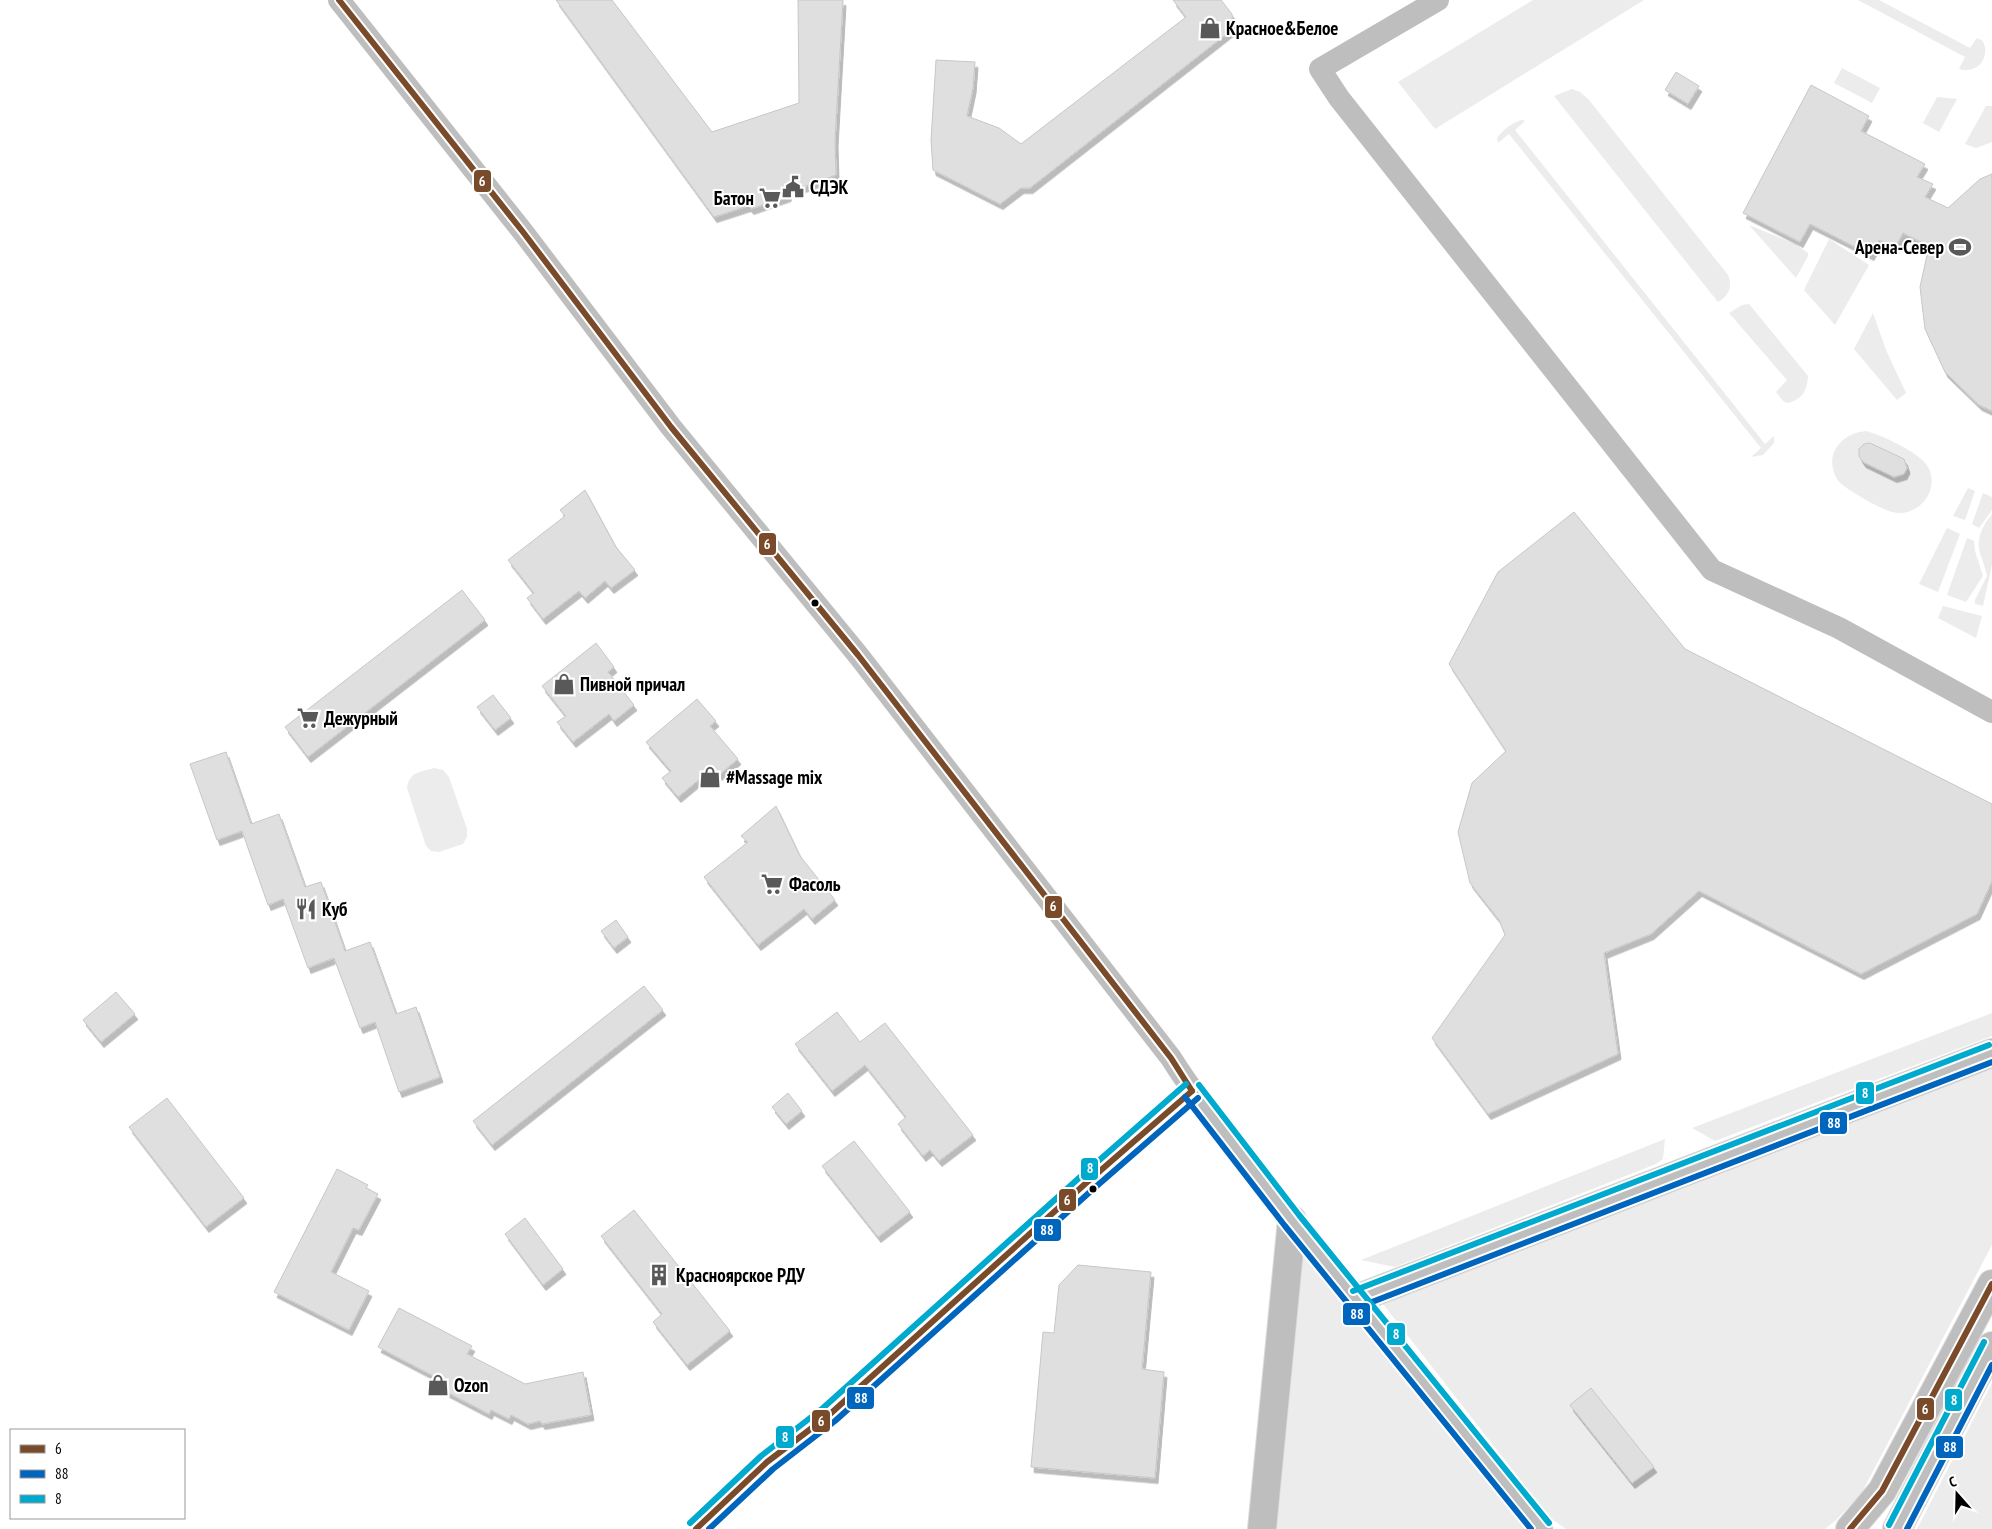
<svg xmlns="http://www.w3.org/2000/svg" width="1992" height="1529" font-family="'PT Sans Narrow',sans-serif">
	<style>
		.green { fill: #ececec }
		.building { fill: #dfdfdf; stroke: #c7c7c7; filter: url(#shadow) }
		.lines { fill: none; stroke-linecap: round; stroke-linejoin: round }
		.primary-casing { stroke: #dbdbdb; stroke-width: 30 }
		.minor { stroke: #bebebe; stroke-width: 22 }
		.primary { stroke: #bebebe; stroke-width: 28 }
		.bus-1-casing { stroke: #fff; stroke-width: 10 }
		.bus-2-casing { stroke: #fff; stroke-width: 10 }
		.bus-3-casing { stroke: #fff; stroke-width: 10 }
		.bus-1 { stroke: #7a4b2a; stroke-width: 6 }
		.bus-2 { stroke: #0065bd; stroke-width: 6 }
		.bus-3 { stroke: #00a9ce; stroke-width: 6 }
		.bus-dot { fill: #000; stroke: #fff; stroke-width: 2 }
		.labels { text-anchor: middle; stroke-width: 4; stroke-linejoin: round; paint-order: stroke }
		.poi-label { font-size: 19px; font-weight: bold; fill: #000; stroke: #fff; text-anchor: start }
		.line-badge { stroke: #fff; stroke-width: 2 }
		.badge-label { font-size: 14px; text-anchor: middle; font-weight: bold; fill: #fff }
	</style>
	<defs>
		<filter id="shadow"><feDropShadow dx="3" dy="5.5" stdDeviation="0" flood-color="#0004"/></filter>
	</defs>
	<rect width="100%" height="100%" fill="#fff"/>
	<g class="green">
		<polygon points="1533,0 1644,0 1435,129 1398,82"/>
		<path d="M1858,0H1879L1970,48L1977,38L1983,41C1984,45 1986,48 1985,53C1984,66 1971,73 1959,69L1965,57Z"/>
		<polygon points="1842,68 1880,88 1872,103 1834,83"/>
		<path d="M1572,89L1580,92L1589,100L1728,275C1733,287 1729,295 1718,302L1554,96Z"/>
		<polygon points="1937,97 1957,99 1939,132 1923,123"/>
		<polygon points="1986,106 1992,106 1992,142 1976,148 1965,144"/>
		<path d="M1522,120L1525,121L1515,130L1765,444L1774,436V443L1763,455L1751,457L1761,448L1509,134L1498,143L1497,138C1503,130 1511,123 1522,120Z"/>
		<polygon points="1749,225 1795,244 1808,253 1808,256 1796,278"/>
		<polygon points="1829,239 1869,265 1835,325 1804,290"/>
		<path d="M1749,304L1808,376C1807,390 1803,399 1788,403L1783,401L1776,392L1787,380L1729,313L1742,305Z"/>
		<polygon points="1873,313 1886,350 1906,393 1897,400 1854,349"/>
		<path d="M1866,431C1882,435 1916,451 1926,464C1943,487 1919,519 1892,512C1881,509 1842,488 1837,479C1823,454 1842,433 1866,431Z"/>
		<polygon points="1968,488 1975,491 1965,520 1953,516"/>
		<polygon points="1983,493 1992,497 1992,510 1979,528 1972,524"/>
		<path d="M1992,514V565L1983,606L1975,604V600L1987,576C1986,569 1983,563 1981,556C1975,540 1982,527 1992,514Z"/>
		<polygon points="1947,528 1960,534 1938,592 1919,584"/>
		<polygon points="1967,538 1974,541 1975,551 1983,576 1966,602 1947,595"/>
		<polygon points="1943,606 1982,616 1976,638 1938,618"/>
		<path d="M434,768L443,770L449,777L467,829V837L463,844L439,852L431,851L426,846L407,788C409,772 420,772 434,768Z"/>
		<polygon points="1992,1013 1992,1036 1715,1141 1692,1128"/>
		<polygon points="1992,1068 1992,1245 1861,1494 1835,1521 1825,1529 1566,1529 1550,1518 1383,1304"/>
		<polygon points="1665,1139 1663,1159 1656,1164 1395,1267 1361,1260"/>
		<polygon points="1304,1250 1529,1529 1277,1529"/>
		<polygon points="1992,1383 1992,1529 1917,1529"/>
	</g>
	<g class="building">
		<polygon points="556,0 612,0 712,132 799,103 798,0 843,0 835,141 836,175 789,192 788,196 751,209 748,206 714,217"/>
		<polygon points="1173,0 1221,0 1232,14 1233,29 1030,188 1021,188 1000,204 933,170 931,140 936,60 975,62 973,88 967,116 999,128 1021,144 1186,17"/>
		<polygon points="1676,72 1699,86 1688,104 1665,90"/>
		<polygon points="1811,85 1869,116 1861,131 1925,164 1917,177 1933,184 1925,197 1948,208 1980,179 1992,174 1992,411 1979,405 1945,372 1925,329 1920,287 1929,246 1903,233 1895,248 1879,240 1871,255 1810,224 1800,242 1743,213"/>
		<polygon points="1870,443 1904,459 1907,468 1904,474 1894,477 1863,462 1859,456 1859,449 1864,444"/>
		<polygon points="585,490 616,547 635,570 611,588 605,581 585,598 579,591 543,619 527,598 534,593 508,560 565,516 560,510"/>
		<polygon points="1574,512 1685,649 1992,804 1992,881 1977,914 1861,974 1699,891 1651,934 1604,953 1618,1054 1488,1114 1432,1038 1505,935 1499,920 1470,883 1458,832 1472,783 1506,751 1449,664 1498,572"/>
		<polygon points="462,590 485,620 308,757 285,727"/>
		<polygon points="596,643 614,667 608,672 634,705 614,721 609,714 573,742 557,722 566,716 542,686"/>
		<polygon points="493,695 511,718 495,730 477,707"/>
		<polygon points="697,699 716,721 710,726 738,759 719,775 713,768 678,797 662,778 671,771 646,742"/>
		<polygon points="226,752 251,824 279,814 305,887 321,882 345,951 370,942 396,1014 416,1007 440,1077 399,1092 375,1022 360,1028 334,958 308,968 283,899 268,905 242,831 217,840 190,764"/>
		<polygon points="776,806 800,856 835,900 812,919 804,909 758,945 704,877 748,842 741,836"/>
		<polygon points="616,920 628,937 614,948 601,931"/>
		<polygon points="644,986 663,1010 492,1145 473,1121"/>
		<polygon points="116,992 135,1014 101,1042 83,1020"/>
		<polygon points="837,1012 860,1042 885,1023 973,1135 939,1161 930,1150 923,1156 898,1124 906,1117 865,1065 832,1091 795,1044"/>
		<polygon points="788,1093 802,1111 786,1124 772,1107"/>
		<polygon points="167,1098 244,1198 206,1227 129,1127"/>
		<polygon points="854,1141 910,1212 878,1237 822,1166"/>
		<polygon points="337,1169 368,1185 366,1188 378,1194 359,1230 353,1228 331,1272 369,1291 349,1330 274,1292"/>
		<polygon points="634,1210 730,1331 687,1365 653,1322 662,1314 601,1236"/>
		<polygon points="525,1218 563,1269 543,1285 505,1234"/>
		<polygon points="1078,1265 1151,1272 1142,1369 1164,1372 1155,1478 1031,1467 1043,1332 1054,1333 1059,1285"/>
		<polygon points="399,1308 472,1346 467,1354 525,1384 583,1372 591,1415 542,1424 540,1421 528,1424 511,1415 509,1419 491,1410 489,1414 441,1389 445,1382 378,1347"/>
		<polygon points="1591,1388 1654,1467 1632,1483 1570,1405"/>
	</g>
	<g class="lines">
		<g class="primary-casing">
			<g id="primary">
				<polyline points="1356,1299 1992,1053"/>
				<polyline points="1262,1529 1292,1220"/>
				<polyline points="1850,1529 1882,1491 1992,1284"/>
				<polyline points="1897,1529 1992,1346"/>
			</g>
		</g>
		<g class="minor">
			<path d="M339,0L523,232L671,427L858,655L1171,1058C1199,1103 1235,1144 1268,1187C1356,1303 1450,1415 1542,1529"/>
			<polyline points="1438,0 1320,69 1339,98 1712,570 1839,628 1992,712"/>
		</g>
		<use href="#primary" class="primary"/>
		<g class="bus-1-casing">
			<g id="bus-1">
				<polyline points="339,0 523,232 671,427 858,655 1171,1058 1192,1091"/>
				<polyline points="696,1529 767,1462 829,1415 1085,1184 1192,1091"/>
				<polyline points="1850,1529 1882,1491 1992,1284"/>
			</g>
		</g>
		<g class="bus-2-casing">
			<g id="bus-2">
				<polyline points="1185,1097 1285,1226 1531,1529"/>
				<polyline points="1359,1307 1992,1062"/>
				<polyline points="709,1529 773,1469 835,1421 1091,1191 1198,1098"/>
				<polyline points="1907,1529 1992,1365"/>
			</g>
		</g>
		<g class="bus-3-casing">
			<g id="bus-3">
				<polyline points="1199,1085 1299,1215 1549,1523"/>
				<polyline points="1353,1291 1989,1045"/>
				<polyline points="690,1523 761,1456 823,1408 1079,1178 1186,1084"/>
				<polyline points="1889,1525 1984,1342"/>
			</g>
		</g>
		<use href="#bus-1" class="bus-1"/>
		<use href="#bus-2" class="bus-2"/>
		<use href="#bus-3" class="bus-3"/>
	</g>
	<defs>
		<g id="shop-bare" transform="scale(1.725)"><path d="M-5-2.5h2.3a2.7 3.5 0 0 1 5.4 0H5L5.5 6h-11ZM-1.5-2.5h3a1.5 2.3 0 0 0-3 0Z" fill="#595959" stroke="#fff" stroke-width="2.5" paint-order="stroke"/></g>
		<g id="civic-bare" transform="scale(1.725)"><path d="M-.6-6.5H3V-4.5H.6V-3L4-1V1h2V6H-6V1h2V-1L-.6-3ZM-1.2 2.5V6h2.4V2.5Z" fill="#595959" stroke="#fff" stroke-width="2.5" paint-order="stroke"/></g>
		<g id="supermarket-bare" transform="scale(1.725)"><path d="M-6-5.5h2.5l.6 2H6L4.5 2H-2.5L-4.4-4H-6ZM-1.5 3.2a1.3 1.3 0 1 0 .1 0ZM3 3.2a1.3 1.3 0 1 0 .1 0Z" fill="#595959" stroke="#fff" stroke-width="2.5" paint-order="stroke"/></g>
		<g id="stadium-bare" transform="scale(1.725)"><path d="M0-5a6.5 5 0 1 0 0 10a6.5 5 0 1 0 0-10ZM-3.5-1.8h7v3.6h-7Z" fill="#595959" stroke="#fff" stroke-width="2.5" paint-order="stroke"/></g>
		<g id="restaurant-bare" transform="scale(1.725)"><path d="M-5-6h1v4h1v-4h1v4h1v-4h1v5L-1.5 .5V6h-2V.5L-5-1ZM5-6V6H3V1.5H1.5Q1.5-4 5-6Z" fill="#595959" stroke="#fff" stroke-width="2.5" paint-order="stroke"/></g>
		<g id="building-bare" transform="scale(1.725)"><path d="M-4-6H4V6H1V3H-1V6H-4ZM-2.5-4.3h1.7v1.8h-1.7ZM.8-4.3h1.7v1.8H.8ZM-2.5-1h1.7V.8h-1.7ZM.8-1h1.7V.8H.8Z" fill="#595959" stroke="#fff" stroke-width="2.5" paint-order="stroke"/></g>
	</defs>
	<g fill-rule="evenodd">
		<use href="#shop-bare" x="1210" y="28"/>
		<use href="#civic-bare" x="793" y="187"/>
		<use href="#supermarket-bare" x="770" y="198"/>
		<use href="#stadium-bare" x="1960" y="247"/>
		<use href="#shop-bare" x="564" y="684"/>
		<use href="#supermarket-bare" x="308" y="718"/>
		<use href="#shop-bare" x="710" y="777"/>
		<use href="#supermarket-bare" x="772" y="884"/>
		<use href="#restaurant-bare" x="306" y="909"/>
		<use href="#building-bare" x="659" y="1275"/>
		<use href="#shop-bare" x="438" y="1385"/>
	</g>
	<g class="bus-dot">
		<circle cx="815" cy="603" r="4.5"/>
		<circle cx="1093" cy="1189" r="4.5"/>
	</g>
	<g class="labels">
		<g class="poi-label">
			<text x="1226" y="35">Красное&amp;Белое</text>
			<text x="810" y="194">СДЭК</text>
			<text x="754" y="205" text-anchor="end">Батон</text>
			<text x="1944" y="254" text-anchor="end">Арена-Север</text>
			<text x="580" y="691">Пивной причал</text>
			<text x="324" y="725">Дежурный</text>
			<text x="726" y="784">#Massage mix</text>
			<text x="789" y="891">Фасоль</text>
			<text x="322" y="916">Куб</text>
			<text x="676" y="1282">Красноярское РДУ</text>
			<text x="454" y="1392">Ozon</text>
		</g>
	</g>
	<g class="line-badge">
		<rect x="473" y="169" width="19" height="24" rx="5" fill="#7a4b2a"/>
		<rect x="758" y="532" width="19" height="24" rx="5" fill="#7a4b2a"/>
		<rect x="1044" y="895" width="19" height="24" rx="5" fill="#7a4b2a"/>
		<rect x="1855" y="1081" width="20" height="24" rx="5" fill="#00a9ce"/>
		<rect x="1819" y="1111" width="29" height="24" rx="5" fill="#0065bd"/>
		<rect x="1080" y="1157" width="19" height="24" rx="5" fill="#00a9ce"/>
		<rect x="1058" y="1188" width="19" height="24" rx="5" fill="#7a4b2a"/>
		<rect x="1033" y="1218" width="29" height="24" rx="5" fill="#0065bd"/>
		<rect x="1342" y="1302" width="29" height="24" rx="5" fill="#0065bd"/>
		<rect x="1386" y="1322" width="20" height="24" rx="5" fill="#00a9ce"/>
		<rect x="846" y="1386" width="29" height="24" rx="5" fill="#0065bd"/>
		<rect x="1944" y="1388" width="19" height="24" rx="5" fill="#00a9ce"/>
		<rect x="1916" y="1397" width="19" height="24" rx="5" fill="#7a4b2a"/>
		<rect x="811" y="1409" width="20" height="24" rx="5" fill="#7a4b2a"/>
		<rect x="775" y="1425" width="20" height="24" rx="5" fill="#00a9ce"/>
		<rect x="1935" y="1435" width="29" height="24" rx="5" fill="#0065bd"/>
	</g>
	<g class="badge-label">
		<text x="482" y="186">6</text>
		<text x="767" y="549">6</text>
		<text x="1053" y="911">6</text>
		<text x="1865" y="1098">8</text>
		<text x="1834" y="1128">88</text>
		<text x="1090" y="1173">8</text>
		<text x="1067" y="1205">6</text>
		<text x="1047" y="1235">88</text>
		<text x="1357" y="1319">88</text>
		<text x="1396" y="1339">8</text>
		<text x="861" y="1403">88</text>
		<text x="1954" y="1405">8</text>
		<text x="1925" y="1414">6</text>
		<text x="821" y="1426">6</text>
		<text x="785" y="1442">8</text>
		<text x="1950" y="1452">88</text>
	</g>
	<rect x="10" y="1429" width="175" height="90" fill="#ffffff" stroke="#999999"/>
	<rect x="20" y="1445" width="25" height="8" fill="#7a4b2a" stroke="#999999"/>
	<text x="55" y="1454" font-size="15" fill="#000000">6</text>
	<rect x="20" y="1470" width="25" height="8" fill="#0065bd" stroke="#999999"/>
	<text x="55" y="1479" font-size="15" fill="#000000">88</text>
	<rect x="20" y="1495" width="25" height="8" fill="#00a9ce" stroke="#999999"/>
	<text x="55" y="1504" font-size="15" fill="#000000">8</text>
	<g transform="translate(1957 1494) rotate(340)" stroke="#ffffff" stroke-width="4" paint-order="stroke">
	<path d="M0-4L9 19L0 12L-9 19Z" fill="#000000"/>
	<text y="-8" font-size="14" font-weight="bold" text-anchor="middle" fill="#000000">С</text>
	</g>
</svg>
